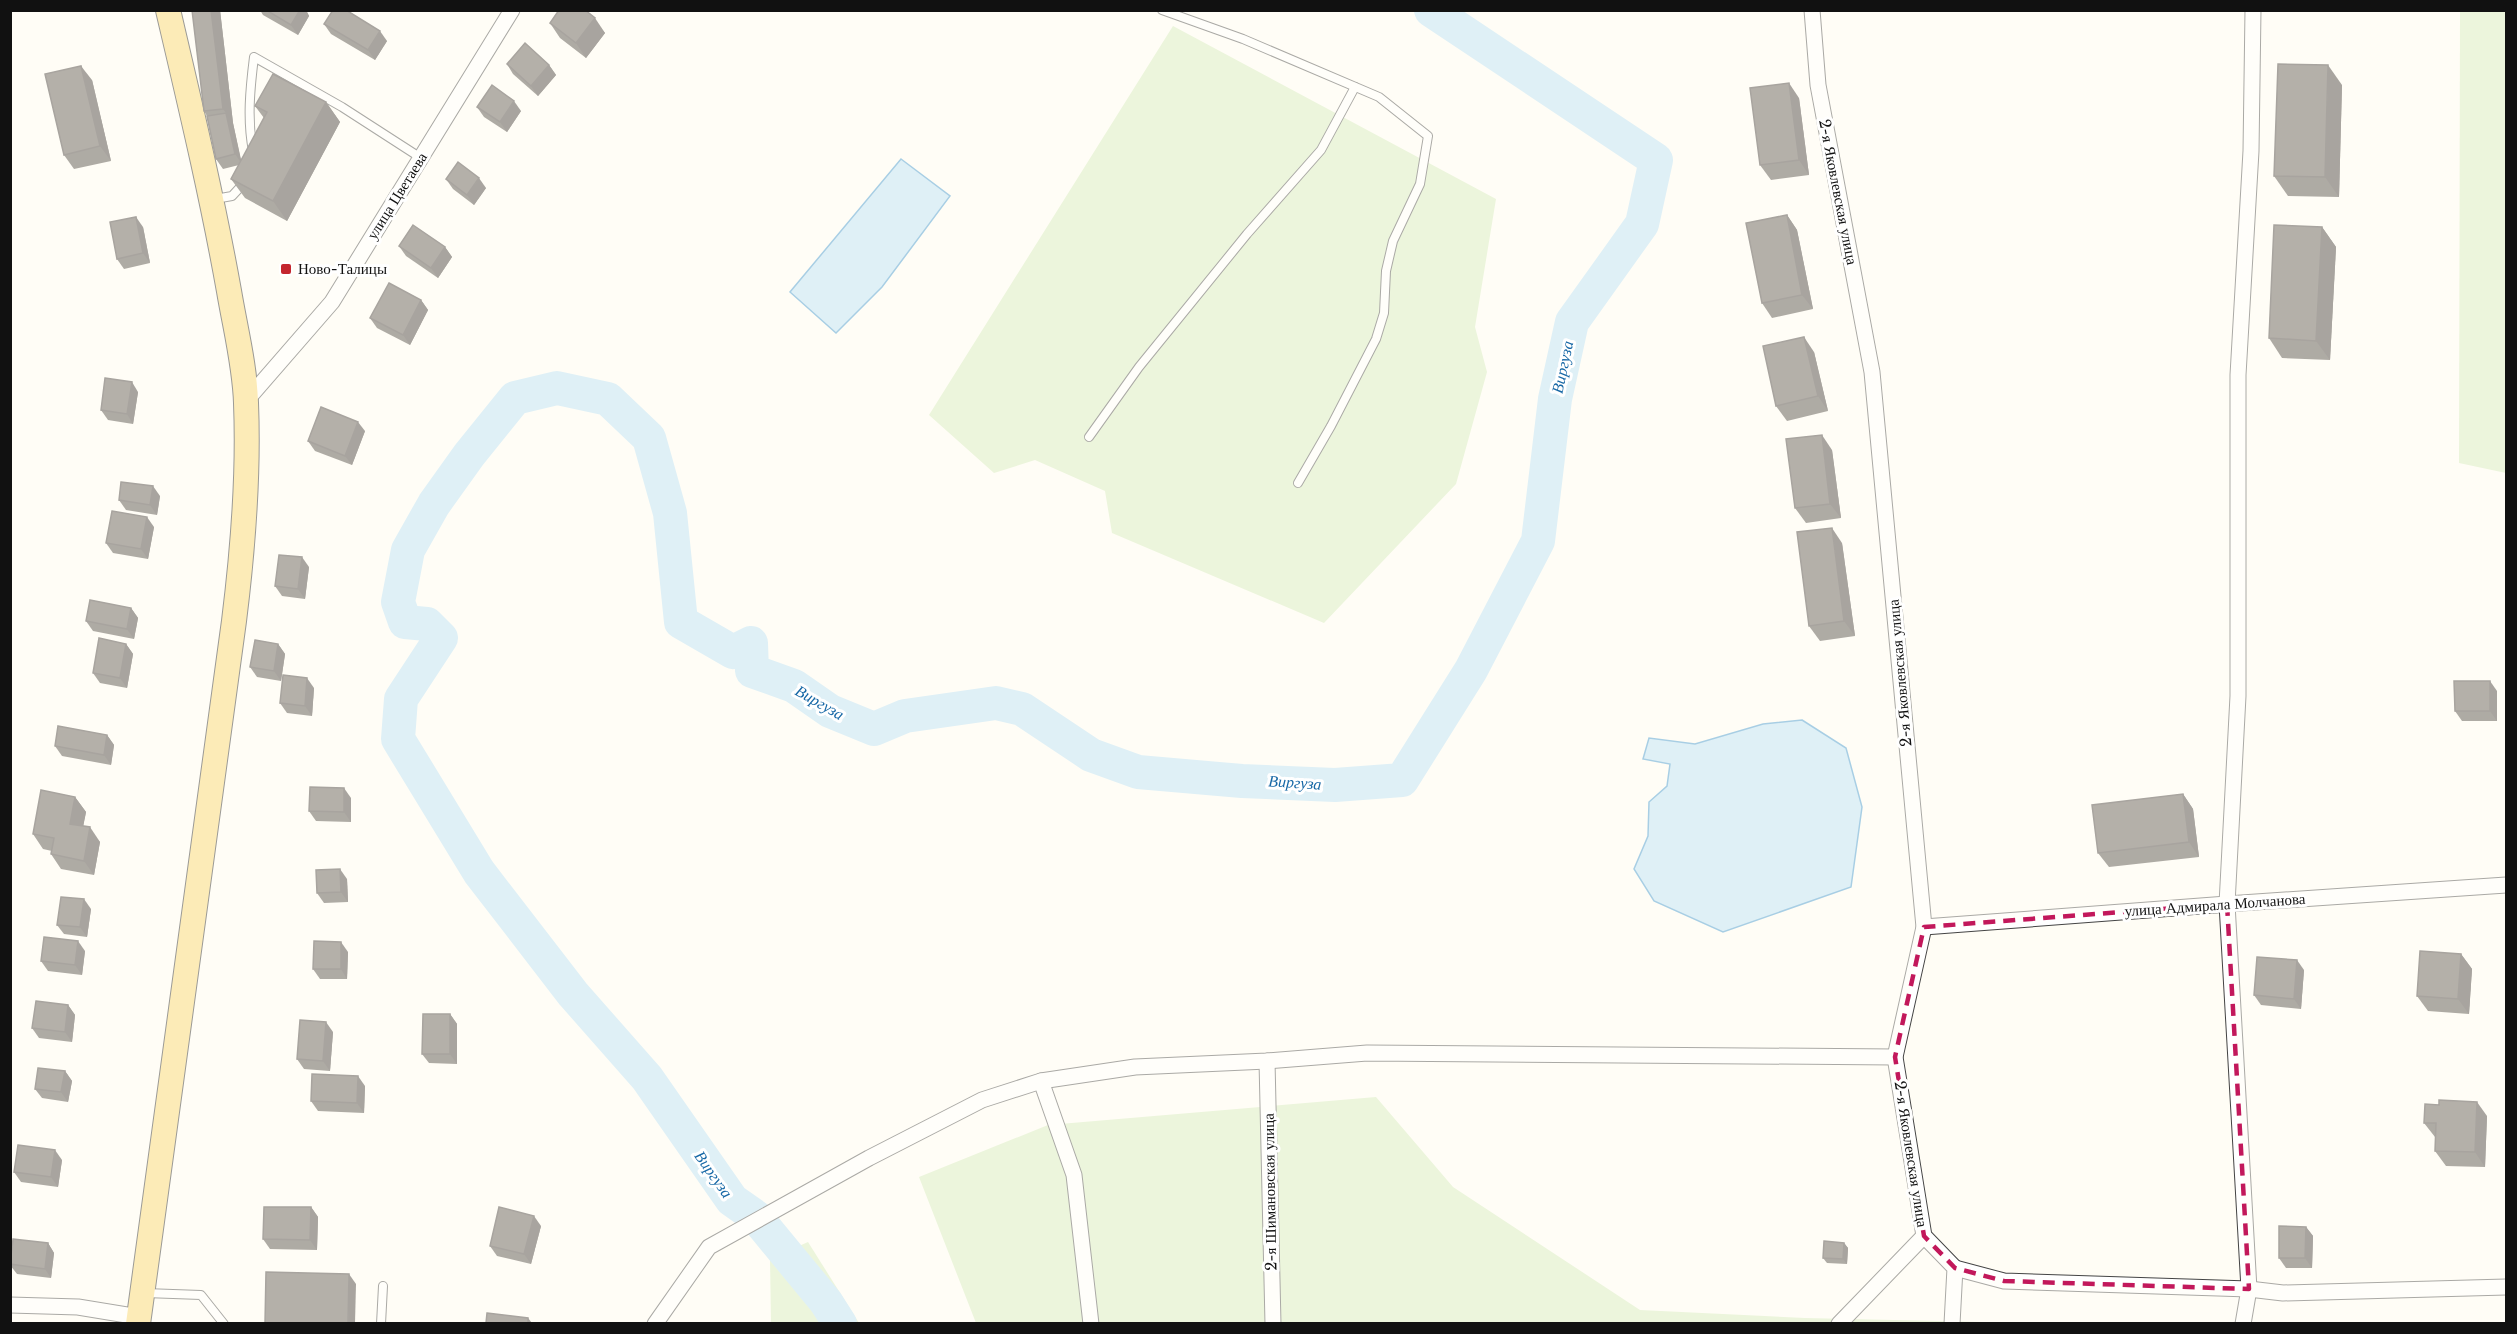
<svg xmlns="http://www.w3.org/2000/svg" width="2517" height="1334" font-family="'Libre Baskerville',serif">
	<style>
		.green { fill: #d5ebbd }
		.water { fill: #b9e0f7; stroke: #3f96cf; stroke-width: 1.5 }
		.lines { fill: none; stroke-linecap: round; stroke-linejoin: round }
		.river { stroke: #b9e0f7; stroke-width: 34 }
		.lane-casing { stroke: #444; stroke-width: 10 }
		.street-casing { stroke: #444; stroke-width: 17 }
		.primary-casing { stroke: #222; stroke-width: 26 }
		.lane { stroke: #fff; stroke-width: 8 }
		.street { stroke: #fff; stroke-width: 15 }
		.primary { stroke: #f9d66b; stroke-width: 24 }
		.wall { fill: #4d4742 }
		.shaded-wall { fill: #3f3936 }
		.building { fill: #5a524d; stroke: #3f3936; stroke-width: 1.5 }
		.marked { fill: none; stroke: #c2185b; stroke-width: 4.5; stroke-dasharray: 12 8; stroke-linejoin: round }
		.poi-dot { fill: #c4262e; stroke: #fff; stroke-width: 2 }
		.labels { text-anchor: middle; stroke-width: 6; stroke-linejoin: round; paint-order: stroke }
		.street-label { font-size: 15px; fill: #111; stroke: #fff }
		.poi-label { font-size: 15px; fill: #111; stroke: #fff; text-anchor: start }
		.water-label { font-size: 16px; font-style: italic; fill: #1768a6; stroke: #fff }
	</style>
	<rect width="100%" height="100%" fill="#fffdf5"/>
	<g class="green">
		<polygon points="2460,11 2506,11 2506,473 2459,463"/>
		<polygon points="1173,26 1496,199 1475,327 1487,372 1456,484 1324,623 1112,533 1105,491 1035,460 994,473 929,415"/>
		<polygon points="1376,1097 1453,1187 1640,1310 1805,1318 2027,1323 976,1323 919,1177 1048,1125"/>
		<polygon points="808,1242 859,1323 771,1323 770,1259"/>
	</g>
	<g class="water">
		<polygon points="901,159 950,196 882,287 836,333 790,292"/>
		<polygon points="1802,720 1846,748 1862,807 1851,887 1723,932 1654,901 1634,869 1648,836 1649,802 1667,786 1670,764 1643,759 1649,738 1695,744 1763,724"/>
	</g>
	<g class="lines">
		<polyline class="river" points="840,1324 826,1302 756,1217 732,1200 647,1078 573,994 479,872 398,739 401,699 441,638 427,624 405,622 398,602 408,550 434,504 469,455 515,398 557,388 608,399 649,438 670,513 681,622 733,652 751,643 752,671 794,686 830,711 874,729 905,716 996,703 1022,709 1091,755 1138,772 1242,781 1335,785 1402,780 1471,670 1538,541 1555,399 1572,322 1642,224 1656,160 1431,10"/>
		<g class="lane-casing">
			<g id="lane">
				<polyline points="1162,10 1243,39 1379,97 1428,136 1420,184 1393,241 1386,271 1384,313 1376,339 1331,426 1298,483"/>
				<path d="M253,151C247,120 250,89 254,57L342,107L421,158"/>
				<polyline points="215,199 232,196 245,182"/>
				<polyline points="1089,437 1139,367 1247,234 1321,150 1355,87"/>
				<polyline points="145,1293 201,1295 224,1324"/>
				<polyline points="381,1324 383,1286"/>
			</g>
		</g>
		<g class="street-casing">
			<g id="street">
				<polyline points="1812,10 1818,85 1872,372 1924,927 1895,1057 1924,1236 1955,1268 1952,1324"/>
				<polyline points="246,401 332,302 512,10"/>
				<polyline points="1924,927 2227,904 2506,885"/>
				<polyline points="1267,1061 1273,1324"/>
				<polyline points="1041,1081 1074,1175 1091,1324"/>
				<polyline points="1955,1268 2004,1281 2249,1289 2283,1293 2506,1287"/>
				<polyline points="10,1305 78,1307 139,1317"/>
				<polyline points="655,1324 709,1247 869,1158 982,1100 1041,1081 1135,1067 1267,1061 1367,1053 1895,1057"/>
				<polyline points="1839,1324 1924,1236"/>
				<polyline points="2243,1324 2249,1289 2227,904 2238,696 2238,375 2251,151 2253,10"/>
			</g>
		</g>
		<g class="primary-casing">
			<path id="primary" d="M138,1324L234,621C243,549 249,476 246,403C245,366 235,327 229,291C212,196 190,104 168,10"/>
		</g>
		<use href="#lane" class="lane"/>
		<use href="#street" class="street"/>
		<use href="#primary" class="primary"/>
	</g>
	<g class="wall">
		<polygon points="192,10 220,10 233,123 241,161 264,118 255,106 326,102 340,122 287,221 245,198 231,179 239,165 223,169 216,159 207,116 204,111"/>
		<polygon points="260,10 306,10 309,16 298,35 263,15"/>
		<polygon points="559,10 590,10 588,13 605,33 586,58 560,38 550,23"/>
		<polygon points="324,24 387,41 375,60 331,34"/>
		<polygon points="507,64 549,65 556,75 538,96 513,74"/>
		<polygon points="92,80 111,161 74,169 64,155"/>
		<polygon points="2342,85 2339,197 2288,196 2274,176"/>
		<polygon points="1799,98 1809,175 1771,180 1760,165"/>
		<polygon points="477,107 521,111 507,132 484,117"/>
		<polygon points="446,179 486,188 474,205 453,189"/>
		<polygon points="1787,215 1797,230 1813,309 1772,318 1762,303"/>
		<polygon points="143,227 150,263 124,269 117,259"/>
		<polygon points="2322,227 2336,247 2330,360 2282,358 2269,338"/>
		<polygon points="399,246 445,247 452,257 438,278 406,256"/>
		<polygon points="421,300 428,310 410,345 377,328 370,318"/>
		<polygon points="1814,352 1828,411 1787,421 1776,406"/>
		<polygon points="138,392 133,424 108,420 101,410"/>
		<polygon points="365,431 352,465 315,451 308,441"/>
		<polygon points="1832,450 1841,518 1806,523 1795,508"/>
		<polygon points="160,496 157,515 126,510 119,500"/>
		<polygon points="154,527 148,559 113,553 106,543"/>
		<polygon points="1842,543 1855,636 1820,641 1809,626"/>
		<polygon points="309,567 305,599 282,596 275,586"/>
		<polygon points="131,608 138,618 134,639 93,631 86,621"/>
		<polygon points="126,644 133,654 127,688 100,683 93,673"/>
		<polygon points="278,644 285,654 281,681 257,677 250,667"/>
		<polygon points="314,688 312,716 287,713 280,703"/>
		<polygon points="2497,691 2497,721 2462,721 2455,711"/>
		<polygon points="107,735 114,745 111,765 62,756 55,746"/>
		<polygon points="2183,794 2193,809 2199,857 2109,867 2098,853"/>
		<polygon points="75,797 86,812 83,826 100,842 94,875 61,869 51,854 52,851 43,849 33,834"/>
		<polygon points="351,798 351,822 316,821 309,811"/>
		<polygon points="347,879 348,902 324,903 317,893"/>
		<polygon points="91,909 87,937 64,934 57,925"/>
		<polygon points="85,951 82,975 48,971 41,961"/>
		<polygon points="348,952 347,979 320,979 313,969"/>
		<polygon points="2461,954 2472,969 2469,1014 2428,1011 2417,996"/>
		<polygon points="2304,970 2301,1009 2261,1005 2254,995"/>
		<polygon points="68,1005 75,1015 72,1042 39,1038 32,1028"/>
		<polygon points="450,1014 457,1024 457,1064 429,1063 422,1054"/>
		<polygon points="333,1032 330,1071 304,1069 297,1059"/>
		<polygon points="65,1071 72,1081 68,1102 42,1098 35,1089"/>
		<polygon points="365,1086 364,1113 318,1111 311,1101"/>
		<polygon points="2487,1116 2485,1167 2446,1166 2435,1151 2436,1138 2435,1137 2424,1123"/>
		<polygon points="62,1160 58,1187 21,1182 14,1172"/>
		<polygon points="311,1207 318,1217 317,1250 270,1249 263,1239"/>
		<polygon points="541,1226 531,1264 497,1256 490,1246"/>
		<polygon points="2306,1227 2313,1236 2312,1268 2286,1268 2279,1258"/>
		<polygon points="48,1243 54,1253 51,1278 17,1274 10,1265"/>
		<polygon points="1844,1243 1848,1248 1847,1264 1827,1263 1823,1258"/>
	</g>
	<g class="shaded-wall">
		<polygon points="211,10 220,10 233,123 242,164 235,154 226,113 223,109"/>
		<polygon points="300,10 306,10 309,16 298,35 291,25"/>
		<polygon points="595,18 605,33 586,58 576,43"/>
		<polygon points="380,31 387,41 375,60 368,50"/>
		<polygon points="549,65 556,75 538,96 531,86"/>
		<polygon points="2328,65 2342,85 2339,197 2325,177"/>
		<polygon points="81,66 92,80 111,161 100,146"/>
		<polygon points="1789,83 1799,98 1809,175 1799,160"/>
		<polygon points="514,101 521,111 507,132 500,122"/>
		<polygon points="326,102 340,122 287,221 273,201"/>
		<polygon points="479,178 486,188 474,205 467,195"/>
		<polygon points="1787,215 1797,230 1813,309 1802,295"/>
		<polygon points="136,217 143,227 150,263 143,253"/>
		<polygon points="2322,227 2336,247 2330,360 2316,341"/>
		<polygon points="445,247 452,257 438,278 431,268"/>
		<polygon points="421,300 428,310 410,345 403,335"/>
		<polygon points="1804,337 1814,352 1828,411 1818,396"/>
		<polygon points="132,382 138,392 133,424 127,414"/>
		<polygon points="358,422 365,431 352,465 345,456"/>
		<polygon points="1822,435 1832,450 1841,518 1830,504"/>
		<polygon points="153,486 160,496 157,515 150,505"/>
		<polygon points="147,517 154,527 148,559 141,549"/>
		<polygon points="1832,528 1842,543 1855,636 1844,621"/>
		<polygon points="302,557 309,567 305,599 298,589"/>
		<polygon points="131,608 138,618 134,639 127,629"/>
		<polygon points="126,644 133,654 127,688 120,678"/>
		<polygon points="278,644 285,654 281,681 274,671"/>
		<polygon points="307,678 314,688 312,716 305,706"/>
		<polygon points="2490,681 2497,691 2497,721 2490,711"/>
		<polygon points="107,735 114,745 111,765 104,755"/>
		<polygon points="344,788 351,798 351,822 344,812"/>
		<polygon points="2183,794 2193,809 2199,857 2189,842"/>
		<polygon points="75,797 86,812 81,838 70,824"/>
		<polygon points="90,827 100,842 94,875 84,861"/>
		<polygon points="340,869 347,879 348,902 341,892"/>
		<polygon points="84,899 91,909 87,937 80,927"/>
		<polygon points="78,941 85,951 82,975 75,965"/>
		<polygon points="341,942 348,952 347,979 341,969"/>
		<polygon points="2461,954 2472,969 2469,1014 2458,999"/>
		<polygon points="2297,960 2304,970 2301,1009 2294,999"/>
		<polygon points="68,1005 75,1015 72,1042 65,1032"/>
		<polygon points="450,1014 457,1024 457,1064 450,1054"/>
		<polygon points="326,1022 333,1032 330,1071 323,1061"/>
		<polygon points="65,1071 72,1081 68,1102 61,1092"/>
		<polygon points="358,1076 365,1086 364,1113 357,1103"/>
		<polygon points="2477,1102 2487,1116 2485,1167 2475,1152"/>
		<polygon points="55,1150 62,1160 58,1187 51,1177"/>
		<polygon points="311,1207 318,1217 317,1250 310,1240"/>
		<polygon points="534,1216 541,1226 531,1264 524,1254"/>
		<polygon points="2306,1227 2313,1236 2312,1268 2305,1258"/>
		<polygon points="48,1243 54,1253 51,1278 45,1269"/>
		<polygon points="1844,1243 1848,1248 1847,1264 1843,1259"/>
		<polygon points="349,1274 356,1284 355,1323 348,1323"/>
		<polygon points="528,1318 532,1323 528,1323"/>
	</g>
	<g class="building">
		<polygon points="192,10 211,10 223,109 204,111"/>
		<polygon points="266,10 300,10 291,25"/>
		<polygon points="333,10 346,10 380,31 368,50 324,24"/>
		<polygon points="559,10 585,10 595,18 576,43 550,23"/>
		<polygon points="525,43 549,65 531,86 507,64"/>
		<polygon points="2278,64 2328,65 2325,177 2274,176"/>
		<polygon points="81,66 100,146 64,155 45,74"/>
		<polygon points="273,74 326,102 273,201 231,179 267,112 255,106"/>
		<polygon points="1789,83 1799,160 1760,165 1750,88"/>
		<polygon points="492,85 514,101 500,122 477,107"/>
		<polygon points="226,113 235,154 216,159 207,116"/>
		<polygon points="458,162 479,178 467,195 446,179"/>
		<polygon points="1787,215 1802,295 1762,303 1746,223"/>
		<polygon points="136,217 143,253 117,259 110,222"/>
		<polygon points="413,225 445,247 431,268 399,246"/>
		<polygon points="2274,225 2322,227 2316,341 2269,338"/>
		<polygon points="389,283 421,300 403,335 370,318"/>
		<polygon points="1804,337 1818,396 1776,406 1763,346"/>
		<polygon points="105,378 132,382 127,414 101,410"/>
		<polygon points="321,407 358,422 345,456 308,441"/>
		<polygon points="1822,435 1830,504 1795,508 1786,439"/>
		<polygon points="121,482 153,486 150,505 119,500"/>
		<polygon points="112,511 147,517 141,549 106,543"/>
		<polygon points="1832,528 1844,621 1809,626 1797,532"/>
		<polygon points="279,555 302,557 298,589 275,586"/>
		<polygon points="90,600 131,608 127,629 86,621"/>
		<polygon points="99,638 126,644 120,678 93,673"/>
		<polygon points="255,640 278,644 274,671 250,667"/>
		<polygon points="283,675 307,678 305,706 280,703"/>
		<polygon points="2454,681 2490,681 2490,711 2455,711"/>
		<polygon points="58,726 107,735 104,755 55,746"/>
		<polygon points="310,787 344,788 344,812 309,811"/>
		<polygon points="41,790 75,797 70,824 90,827 84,861 51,854 54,838 33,834"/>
		<polygon points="2183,794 2189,842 2098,853 2092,805"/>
		<polygon points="340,869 341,892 317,893 316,870"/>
		<polygon points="61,897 84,899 80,927 57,925"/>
		<polygon points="44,937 78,941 75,965 41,961"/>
		<polygon points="314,941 341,942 341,969 313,969"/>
		<polygon points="2420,951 2461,954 2458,999 2417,996"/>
		<polygon points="2257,957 2297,960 2294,999 2254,995"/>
		<polygon points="36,1001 68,1005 65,1032 32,1028"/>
		<polygon points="423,1014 450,1014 450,1054 422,1054"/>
		<polygon points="300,1020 326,1022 323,1061 297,1059"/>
		<polygon points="38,1068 65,1071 61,1092 35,1089"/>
		<polygon points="312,1074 358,1076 357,1103 311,1101"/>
		<polygon points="2439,1100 2477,1102 2475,1152 2435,1151 2436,1123 2424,1123 2425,1104 2439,1105"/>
		<polygon points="18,1145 55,1150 51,1177 14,1172"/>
		<polygon points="264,1207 311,1207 310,1240 263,1239"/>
		<polygon points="499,1207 534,1216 524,1254 490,1246"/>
		<polygon points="2279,1226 2306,1227 2305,1258 2279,1258"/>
		<polygon points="13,1239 48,1243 45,1269 10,1264"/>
		<polygon points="1824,1241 1844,1243 1843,1259 1823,1258"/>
		<polygon points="266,1272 349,1274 348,1323 265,1323"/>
		<polygon points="487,1313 528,1318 528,1323 486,1323"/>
	</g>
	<path d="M0 0H2517V1334H0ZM2227,904L2249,1289L2004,1281L1955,1268L1924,1236L1895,1057L1924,927Z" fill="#fffdf5" fill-opacity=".55" fill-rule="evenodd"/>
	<path class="marked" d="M2227,904L2249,1289L2004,1281L1955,1268L1924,1236L1895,1057L1924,927Z"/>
	<rect class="poi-dot" x="280" y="263" width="12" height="12" rx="3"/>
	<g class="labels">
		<g class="street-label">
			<text transform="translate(1838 192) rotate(79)" y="5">2-я Яковлевская улица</text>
			<text transform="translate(397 196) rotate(-58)" y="5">улица Цветаева</text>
			<text transform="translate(1900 673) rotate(-95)" y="5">2-я Яковлевская улица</text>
			<text transform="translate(2215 905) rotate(-4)" y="5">улица Адмирала Молчанова</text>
			<text transform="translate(1911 1154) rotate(81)" y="5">2-я Яковлевская улица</text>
			<text transform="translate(1270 1192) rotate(-91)" y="5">2-я Шимановская улица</text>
		</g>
		<g class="poi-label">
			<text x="298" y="274">Ново-Талицы</text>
		</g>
		<g class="water-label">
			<text transform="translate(1562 367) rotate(-78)" y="6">Виргуза</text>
			<text transform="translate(820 702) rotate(30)" y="6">Виргуза</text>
			<text transform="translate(1295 782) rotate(4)" y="6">Виргуза</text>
			<text transform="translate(714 1174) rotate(55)" y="6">Виргуза</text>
		</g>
	</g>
	<rect width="2517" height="1334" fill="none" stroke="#111111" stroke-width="24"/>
</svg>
